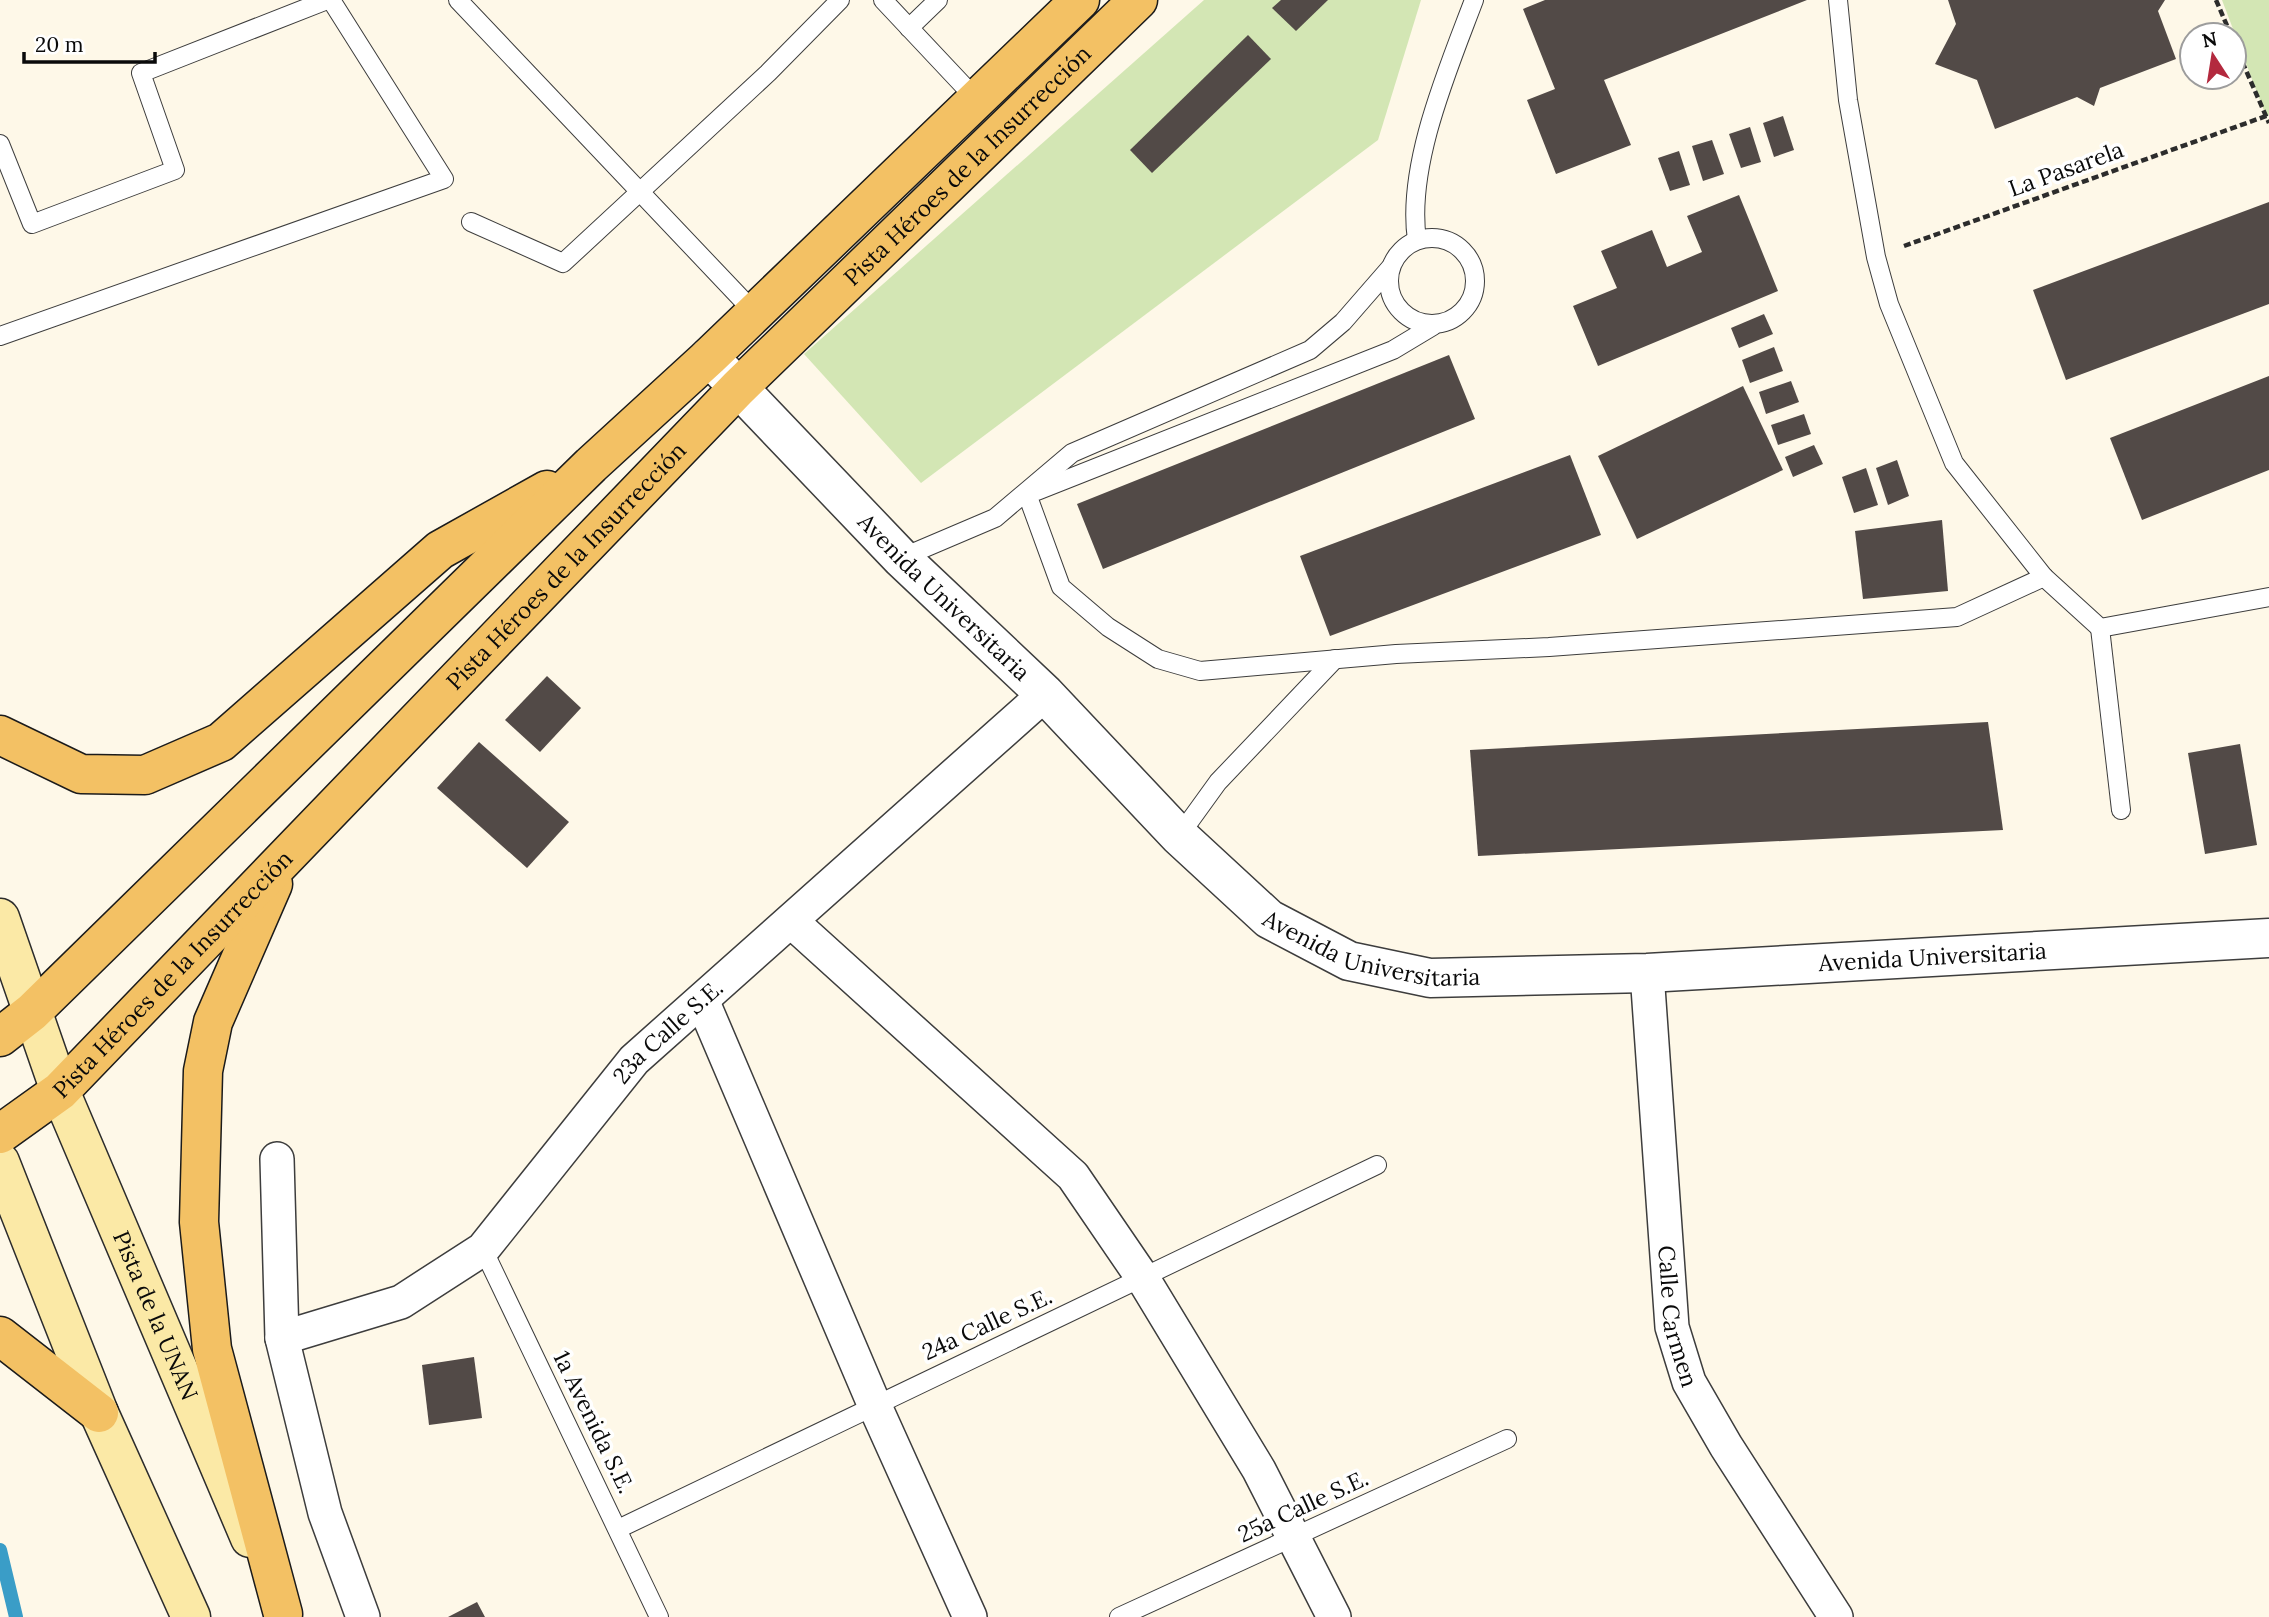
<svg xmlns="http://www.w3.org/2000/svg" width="2269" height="1617" font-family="Lora,serif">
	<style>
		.green { fill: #d3e6b4 }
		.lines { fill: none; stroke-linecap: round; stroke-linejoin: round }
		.stream { stroke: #3a9dc7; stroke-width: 14 }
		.building { fill: #524a47 }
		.service-casing { stroke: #3d3d3d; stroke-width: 20 }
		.minor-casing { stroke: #3d3d3d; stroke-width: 36 }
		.tertiary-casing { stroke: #3d3d3d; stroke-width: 41 }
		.secondary-casing { stroke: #2c2c2c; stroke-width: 41 }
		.primary-casing { stroke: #1b1b1b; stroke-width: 41 }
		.path { stroke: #2c2c2c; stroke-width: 4.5; stroke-dasharray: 7 3.5; stroke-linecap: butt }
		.service { stroke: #fff; stroke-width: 18 }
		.minor { stroke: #fff; stroke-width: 33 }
		.tertiary { stroke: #fff; stroke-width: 38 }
		.secondary { stroke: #fbe9a6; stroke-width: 38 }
		.primary { stroke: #f3c164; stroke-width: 38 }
		.labels { text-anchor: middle; stroke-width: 7; stroke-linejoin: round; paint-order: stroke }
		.street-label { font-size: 23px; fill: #0a0a0a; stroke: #fff }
	</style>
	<rect width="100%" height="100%" fill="#fef8e8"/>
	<g class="green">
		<polygon points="1204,0 1421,0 1378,140 921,483 804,354"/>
		<polygon points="2222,0 2269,0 2269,115 2266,116"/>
	</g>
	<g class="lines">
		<polyline class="stream" points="0,1550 16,1617"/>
	</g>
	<g class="building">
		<polygon points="1281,0 1328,0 1296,31 1272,8"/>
		<polygon points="1545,0 1807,0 1604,80 1631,145 1556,174 1527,100 1555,89 1523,9"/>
		<polygon points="1948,0 2165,0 2158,11 2176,59 2100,88 2094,106 2077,97 1995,129 1977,80 1935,64 1956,24"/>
		<polygon points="1248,35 1271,59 1152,173 1130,150"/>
		<polygon points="1783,116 1794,150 1774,157 1763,123"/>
		<polygon points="1750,127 1761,162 1741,168 1729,134"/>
		<polygon points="1712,140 1724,174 1703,181 1692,146"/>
		<polygon points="1679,151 1690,185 1670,191 1658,158"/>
		<polygon points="1739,195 1778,291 1598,366 1573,306 1617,288 1601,251 1652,230 1667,267 1702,252 1687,216"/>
		<polygon points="2269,202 2269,304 2066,380 2033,290"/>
		<polygon points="1764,314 1773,334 1739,348 1731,328"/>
		<polygon points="1774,347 1783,371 1750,383 1742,360"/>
		<polygon points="1449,355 1475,419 1103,569 1077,504"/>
		<polygon points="2269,376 2269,470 2142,520 2110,438"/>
		<polygon points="1791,381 1799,402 1766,414 1759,392"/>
		<polygon points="1743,386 1783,470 1637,539 1598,456"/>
		<polygon points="1804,414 1811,434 1778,445 1771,425"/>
		<polygon points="1814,445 1823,464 1793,477 1785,457"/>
		<polygon points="1570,455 1601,535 1330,636 1300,556"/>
		<polygon points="1897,460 1909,496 1888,505 1876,468"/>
		<polygon points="1866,468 1878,505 1854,513 1842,477"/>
		<polygon points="1942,520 1948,591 1863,599 1855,531"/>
		<polygon points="547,676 581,708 540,752 505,720"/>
		<polygon points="1988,722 2003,830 1478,856 1470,750"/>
		<polygon points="479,742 569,822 527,868 437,788"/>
		<polygon points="2240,744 2257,845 2205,854 2188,753"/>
		<polygon points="474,1357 482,1418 429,1425 422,1365"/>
		<polygon points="477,1602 485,1617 448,1617"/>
	</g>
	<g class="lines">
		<g class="service-casing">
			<g id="service">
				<polyline points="458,0 753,311"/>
				<polyline points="883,0 977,100"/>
				<polyline points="1838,0 1848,100 1876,257 1889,304 1954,463 2044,577 2100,628 2269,597"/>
				<polyline points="909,28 938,0"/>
				<polyline points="0,144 32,224 175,170 141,73 327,0"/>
				<polyline points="471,222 563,263 768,73 840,0"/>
				<circle cx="1432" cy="281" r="43"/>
				<path d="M1417,240C1406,166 1448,69 1474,0"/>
				<polyline points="0,336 444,179 331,0"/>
				<polyline points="1037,491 1393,350 1433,326"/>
				<polyline points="1027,494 1061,587 1108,627 1158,659 1200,671 1396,654 1549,647 1957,617 2044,577"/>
				<polyline points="901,558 995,518 1072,453 1310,350 1343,322 1390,268"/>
				<polyline points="2100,628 2121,810"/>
				<polyline points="1179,836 1218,782 1335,659"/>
				<polyline points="483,1249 659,1617"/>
				<polyline points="618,1529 1377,1165"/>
				<polyline points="1119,1617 1507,1439"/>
			</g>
		</g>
		<g class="minor-casing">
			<g id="minor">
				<polyline points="791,921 1073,1176 1142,1277 1259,1470 1334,1617"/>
				<path id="s1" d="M1647,973L1672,1327L1689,1382L1726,1446L1836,1617"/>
				<polyline points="702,1000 874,1404 970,1617"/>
				<polyline points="277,1159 282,1338 325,1513 363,1617"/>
				<path id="s2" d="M282,1338L401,1302L483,1249L634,1060L1045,694"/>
			</g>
		</g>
		<g class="tertiary-casing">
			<g id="tertiary">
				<path id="s3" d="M709,357L901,558L1045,694L1179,836L1269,919L1349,961L1430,978L1647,973L2269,938"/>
			</g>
		</g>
		<g class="secondary-casing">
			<g id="secondary">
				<path id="s4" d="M0,918L60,1091L250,1538"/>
				<polyline points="0,1162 99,1413 191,1617"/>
			</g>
		</g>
		<g class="primary-casing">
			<g id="primary">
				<polyline points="0,735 81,774 145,775 221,742 440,550 547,490"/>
				<polyline points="273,884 213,1022 203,1071 199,1222 212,1349 283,1614"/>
				<polyline points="0,1037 32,1012 591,465 709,357 1080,0"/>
				<path id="s5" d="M0,1134L60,1091L738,388L1138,0"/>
				<polyline points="0,1336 99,1413"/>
			</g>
		</g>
		<g class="path">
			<polyline points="2216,0 2231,35"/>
			<polyline points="2234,43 2269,123"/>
			<polyline points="1904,246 2269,115"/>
		</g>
		<use href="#service" class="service"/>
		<use href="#minor" class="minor"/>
		<use href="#tertiary" class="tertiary"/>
		<use href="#secondary" class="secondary"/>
		<use href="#primary" class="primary"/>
	</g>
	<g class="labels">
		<g class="street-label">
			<text dy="8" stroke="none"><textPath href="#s5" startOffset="1370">Pista Héroes de la Insurrección</textPath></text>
			<text transform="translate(2066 169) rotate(-20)" y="8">La Pasarela</text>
			<text dy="8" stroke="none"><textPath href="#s5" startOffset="803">Pista Héroes de la Insurrección</textPath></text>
			<text dy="8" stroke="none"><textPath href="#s3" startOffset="336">Avenida Universitaria</textPath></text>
			<text dy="8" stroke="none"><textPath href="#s3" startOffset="903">Avenida Universitaria</textPath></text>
			<text dy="8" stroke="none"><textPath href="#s3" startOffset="1470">Avenida Universitaria</textPath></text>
			<text dy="8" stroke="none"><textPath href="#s5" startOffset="236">Pista Héroes de la Insurrección</textPath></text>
			<text dy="8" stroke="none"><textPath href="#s2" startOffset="508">23a Calle S.E.</textPath></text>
			<text dy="8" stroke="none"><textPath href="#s4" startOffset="427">Pista de la UNAN</textPath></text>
			<text dy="8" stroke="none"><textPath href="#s1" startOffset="345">Calle Carmen</textPath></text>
			<text transform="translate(987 1324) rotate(-25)" y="8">24a Calle S.E.</text>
			<text transform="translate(594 1422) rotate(64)" y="8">1a Avenida S.E.</text>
			<text transform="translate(1303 1506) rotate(-25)" y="8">25a Calle S.E.</text>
		</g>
	</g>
	<g transform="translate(2213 56) rotate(348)"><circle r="33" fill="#ffffff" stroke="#9d9d9d" stroke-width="2"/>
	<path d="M0-5L12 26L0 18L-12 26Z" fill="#b3293e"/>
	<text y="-10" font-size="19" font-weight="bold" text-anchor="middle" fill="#0a0a0a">N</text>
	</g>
	<path d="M24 52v10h131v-10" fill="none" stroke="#0a0a0a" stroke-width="3.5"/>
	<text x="35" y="52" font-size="21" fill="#0a0a0a" stroke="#ffffff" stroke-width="5" paint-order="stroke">20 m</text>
</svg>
